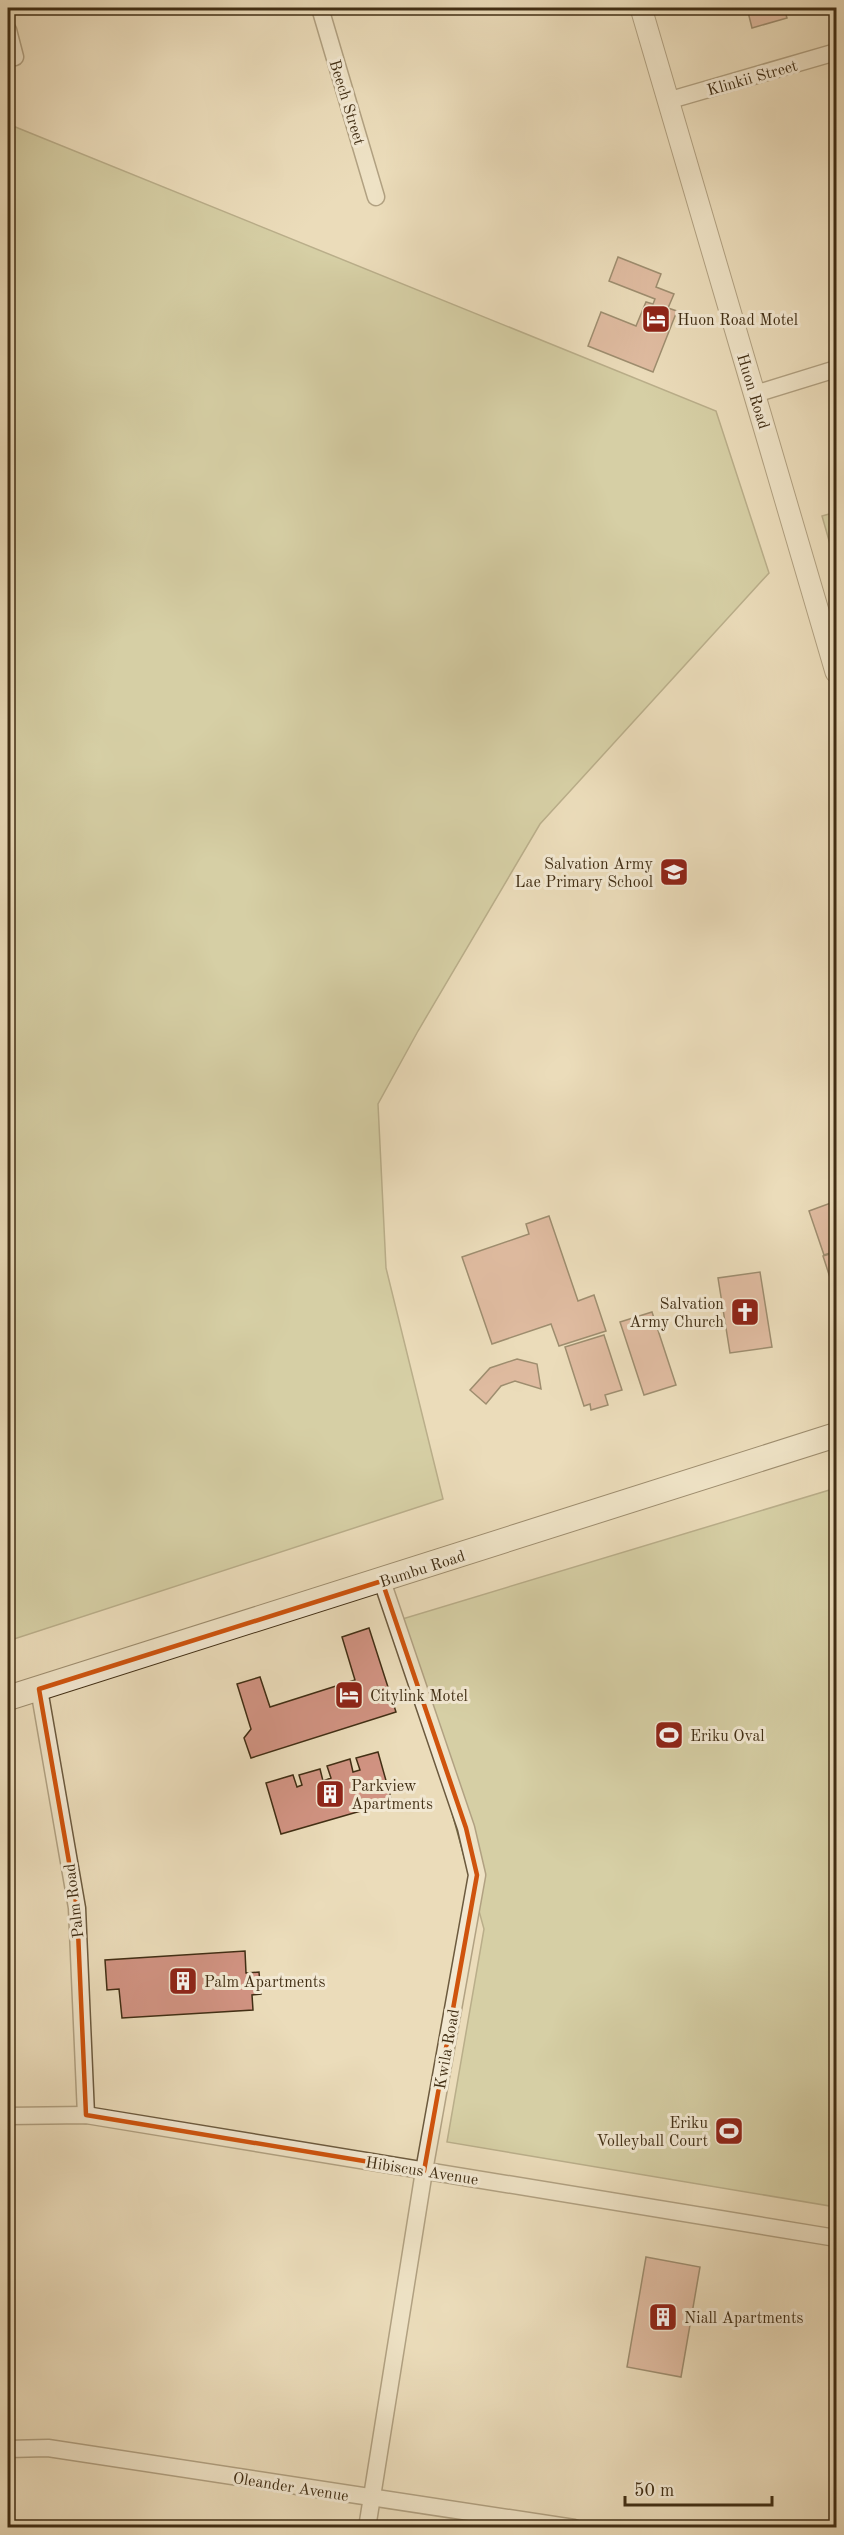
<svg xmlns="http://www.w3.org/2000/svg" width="844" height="2535" font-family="'Old Standard TT',serif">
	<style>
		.green { fill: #bcbf8c; stroke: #7e7650; stroke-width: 1.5 }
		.building { fill: #d19382; stroke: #412e14; stroke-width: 1.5 }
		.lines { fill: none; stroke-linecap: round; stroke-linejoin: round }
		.minor-casing { stroke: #6c5a3e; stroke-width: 19 }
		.tertiary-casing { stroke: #6c5a3e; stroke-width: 23 }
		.secondary-casing { stroke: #412e14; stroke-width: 26 }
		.minor { stroke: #f2e8d2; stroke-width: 16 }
		.tertiary { stroke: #f2e8d2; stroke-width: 21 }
		.secondary { stroke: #f2e8d2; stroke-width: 24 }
		.marked { fill: none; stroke: #cf530d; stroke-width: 4.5; stroke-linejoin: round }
		.labels { text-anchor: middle; stroke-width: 6; stroke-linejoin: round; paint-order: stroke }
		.street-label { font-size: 16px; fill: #412e14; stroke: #f2e8d2 }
		.poi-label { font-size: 16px; fill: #412e14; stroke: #f2e8d2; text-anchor: start }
	</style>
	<rect width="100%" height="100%" fill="#ebdcba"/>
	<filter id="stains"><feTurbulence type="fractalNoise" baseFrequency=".00333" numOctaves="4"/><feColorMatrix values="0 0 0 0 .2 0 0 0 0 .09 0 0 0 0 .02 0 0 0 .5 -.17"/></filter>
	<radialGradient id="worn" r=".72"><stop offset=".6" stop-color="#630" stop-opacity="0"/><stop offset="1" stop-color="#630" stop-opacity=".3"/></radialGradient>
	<g class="green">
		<polygon points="8,124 716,411 769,573 540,824 418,1031 378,1104 386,1268 443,1499 8,1641"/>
		<polygon points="836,512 836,565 822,516"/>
		<polygon points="836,1488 836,2207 447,2142 484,1929 399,1620"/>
	</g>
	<g class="building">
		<polygon points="701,8 721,8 702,13"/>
		<polygon points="747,8 784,8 787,18 752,28"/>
		<polygon points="618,257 661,274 656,287 674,294 668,308 677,311 653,372 588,346 601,312 636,326 646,302 653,304 655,299 609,281"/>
		<polygon points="836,1201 836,1251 824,1255 809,1211"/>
		<polygon points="549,1216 578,1301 594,1295 606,1331 559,1346 551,1324 492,1344 462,1257 529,1234 526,1224"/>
		<polygon points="836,1252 836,1296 823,1256"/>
		<polygon points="760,1272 772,1347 730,1353 718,1278"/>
		<polygon points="652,1312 676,1385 644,1395 620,1322"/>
		<polygon points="604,1335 622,1390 605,1395 608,1405 591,1410 590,1404 584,1406 565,1347"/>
		<polygon points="517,1359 537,1364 541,1389 515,1381 501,1386 486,1404 470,1390 490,1368"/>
		<polygon points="369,1628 396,1712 251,1758 244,1738 251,1729 237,1684 260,1677 270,1707 355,1680 342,1637"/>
		<polygon points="378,1752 392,1802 281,1834 266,1783 293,1775 297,1787 302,1785 299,1775 320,1769 323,1781 331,1778 327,1766 350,1759 353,1772 360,1770 356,1758"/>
		<polygon points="245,1951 246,1973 259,1972 261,1994 252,1995 253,2010 122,2018 119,1989 107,1990 105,1960"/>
		<polygon points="646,2257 700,2267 681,2377 627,2367"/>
	</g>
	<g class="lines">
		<g class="minor-casing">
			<g id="minor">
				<polyline points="320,8 376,197"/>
				<polyline points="8,30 15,57"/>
				<polyline points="667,101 836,52"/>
				<polyline points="755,394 836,369"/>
				<polyline points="39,1689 77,1908 86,2115"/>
				<polyline points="8,2116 86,2115 836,2238"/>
				<polyline points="8,2449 48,2448 574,2528"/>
				<polyline points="367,2528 424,2171 477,1875 466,1828 382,1581"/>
			</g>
		</g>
		<g class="tertiary-casing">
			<polyline id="tertiary" points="641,8 836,672"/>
		</g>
		<g class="secondary-casing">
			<polyline id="secondary" points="8,1698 836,1435"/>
		</g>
		<use href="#minor" class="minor"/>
		<use href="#tertiary" class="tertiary"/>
		<use href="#secondary" class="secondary"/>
	</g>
	<path d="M0 0H844V2535H0ZM382,1581L466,1828L477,1875L424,2171L86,2115L77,1908L39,1689Z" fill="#ebdcba" fill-opacity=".55" fill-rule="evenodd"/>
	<path class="marked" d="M382,1581L466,1828L477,1875L424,2171L86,2115L77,1908L39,1689Z"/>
	<defs>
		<g id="hotel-square" transform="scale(1.5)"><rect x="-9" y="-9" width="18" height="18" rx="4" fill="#8f2418" stroke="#f2e8d2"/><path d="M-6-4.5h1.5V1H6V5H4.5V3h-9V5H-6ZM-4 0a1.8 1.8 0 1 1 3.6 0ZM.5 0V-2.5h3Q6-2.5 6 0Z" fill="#fff"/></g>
		<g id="school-square" transform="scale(1.5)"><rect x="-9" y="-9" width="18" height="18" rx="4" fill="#8f2418" stroke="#f2e8d2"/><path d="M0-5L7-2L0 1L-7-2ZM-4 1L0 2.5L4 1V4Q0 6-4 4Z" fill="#fff"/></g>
		<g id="church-square" transform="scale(1.5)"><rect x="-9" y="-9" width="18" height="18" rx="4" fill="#8f2418" stroke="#f2e8d2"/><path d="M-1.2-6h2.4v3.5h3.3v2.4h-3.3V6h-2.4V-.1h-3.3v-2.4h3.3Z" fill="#fff"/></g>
		<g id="stadium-square" transform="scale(1.5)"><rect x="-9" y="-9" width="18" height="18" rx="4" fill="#8f2418" stroke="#f2e8d2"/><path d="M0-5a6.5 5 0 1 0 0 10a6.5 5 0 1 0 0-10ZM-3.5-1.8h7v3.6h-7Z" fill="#fff"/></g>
		<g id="building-square" transform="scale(1.5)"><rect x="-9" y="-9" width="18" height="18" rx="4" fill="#8f2418" stroke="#f2e8d2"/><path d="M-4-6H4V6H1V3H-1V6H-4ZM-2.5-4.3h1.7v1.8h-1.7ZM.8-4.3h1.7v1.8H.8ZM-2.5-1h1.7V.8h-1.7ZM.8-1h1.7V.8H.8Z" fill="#fff"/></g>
	</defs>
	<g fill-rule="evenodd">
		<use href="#hotel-square" x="656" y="319"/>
		<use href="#school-square" x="674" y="872"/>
		<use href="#church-square" x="745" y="1312"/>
		<use href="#hotel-square" x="349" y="1695"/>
		<use href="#stadium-square" x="669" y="1735"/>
		<use href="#building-square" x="330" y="1794"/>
		<use href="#building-square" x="183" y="1981"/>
		<use href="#stadium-square" x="729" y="2131"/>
		<use href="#building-square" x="663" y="2317"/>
	</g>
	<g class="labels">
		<g class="street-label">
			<text transform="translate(752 77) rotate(-16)" y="6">Klinkii Street</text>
			<text transform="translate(348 102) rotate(73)" y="6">Beech Street</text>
			<text transform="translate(754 391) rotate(73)" y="6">Huon Road</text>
			<text transform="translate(422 1568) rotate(-18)" y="6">Bumbu Road</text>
			<text transform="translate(73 1901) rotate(-97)" y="6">Palm Road</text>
			<text transform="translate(446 2049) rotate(-80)" y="6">Kwila Road</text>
			<text transform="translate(422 2170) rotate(9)" y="6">Hibiscus Avenue</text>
			<text transform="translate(291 2486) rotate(9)" y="6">Oleander Avenue</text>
		</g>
		<g class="poi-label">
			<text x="677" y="325">Huon Road Motel</text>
			<text x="653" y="869" text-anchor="end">Salvation Army<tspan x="653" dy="18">Lae Primary School</tspan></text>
			<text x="724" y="1309" text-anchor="end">Salvation<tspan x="724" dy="18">Army Church</tspan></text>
			<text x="370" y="1701">Citylink Motel</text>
			<text x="690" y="1741">Eriku Oval</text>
			<text x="351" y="1791">Parkview<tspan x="351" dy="18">Apartments</tspan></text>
			<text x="204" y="1987">Palm Apartments</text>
			<text x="708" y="2128" text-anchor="end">Eriku<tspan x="708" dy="18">Volleyball Court</tspan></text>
			<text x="684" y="2323">Niall Apartments</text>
		</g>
	</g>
	<rect width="844" height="2535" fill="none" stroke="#ebdcba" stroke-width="30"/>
	<rect x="9" y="9" width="826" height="2517" fill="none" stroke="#412e14" stroke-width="3"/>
	<rect x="15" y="15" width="814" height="2505" fill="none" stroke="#412e14" stroke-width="1.5"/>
	<path d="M625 2496v9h147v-9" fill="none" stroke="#412e14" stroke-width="3"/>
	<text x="634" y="2496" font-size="18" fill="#412e14" stroke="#f2e8d2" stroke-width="4.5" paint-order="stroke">50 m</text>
	<rect width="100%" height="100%" filter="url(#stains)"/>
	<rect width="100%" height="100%" fill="url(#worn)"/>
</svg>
